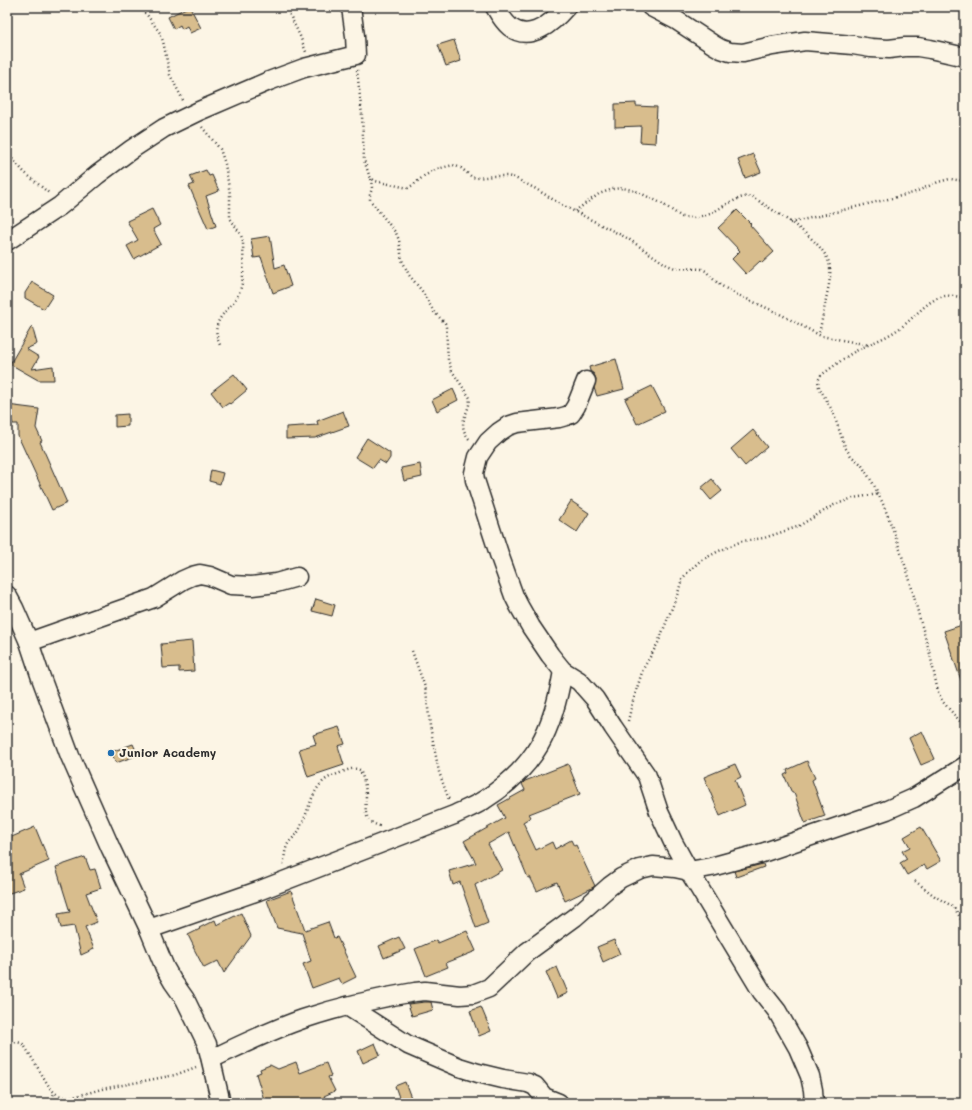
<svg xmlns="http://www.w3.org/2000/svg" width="972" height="1110" font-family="Mali,sans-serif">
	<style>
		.building { fill: #d8bd8d; stroke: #2b2b2b }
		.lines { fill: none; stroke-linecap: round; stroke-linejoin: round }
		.minor-casing { stroke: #2b2b2b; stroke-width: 21 }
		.path { stroke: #2b2b2b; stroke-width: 2.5; stroke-dasharray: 1 3; stroke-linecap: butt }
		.minor { stroke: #fcf5e5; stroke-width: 18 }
		.poi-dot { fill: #1f6fb2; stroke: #fcf5e5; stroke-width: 1.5 }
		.labels { text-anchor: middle; stroke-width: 4; stroke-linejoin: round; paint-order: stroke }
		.poi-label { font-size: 12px; font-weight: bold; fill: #2b2b2b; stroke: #fcf5e5; text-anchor: start }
	</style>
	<rect width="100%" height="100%" fill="#fcf5e5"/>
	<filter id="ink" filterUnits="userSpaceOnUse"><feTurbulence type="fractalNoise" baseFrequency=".025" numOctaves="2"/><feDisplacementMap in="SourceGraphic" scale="8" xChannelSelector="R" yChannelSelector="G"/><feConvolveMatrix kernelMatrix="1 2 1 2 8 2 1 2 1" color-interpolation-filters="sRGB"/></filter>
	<g filter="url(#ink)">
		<g class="building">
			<polygon points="188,7 190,7 201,28 190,33 187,26 182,29 180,25 174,29 168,17"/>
			<polygon points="454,40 461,61 446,66 438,45"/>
			<polygon points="636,103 636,106 657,107 655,143 640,142 641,126 615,127 615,104"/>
			<polygon points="753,154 761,172 745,178 738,160"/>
			<polygon points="206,170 209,176 212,175 219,191 206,196 216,226 208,229 189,186 194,184 190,176"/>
			<polygon points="152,209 160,225 153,229 161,244 134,259 127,246 138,240 127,221"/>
			<polygon points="737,210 751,224 750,225 774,252 762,263 760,261 746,274 732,259 740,251 718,228"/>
			<polygon points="270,236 275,268 284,265 291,286 273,293 261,257 254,258 251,239"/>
			<polygon points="32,282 53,295 44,309 25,298 25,293"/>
			<polygon points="32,326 37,344 26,349 39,357 32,369 53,366 54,380 38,380 10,364"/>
			<polygon points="616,359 624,389 597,396 594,388 596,379 594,374 590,371 589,367"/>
			<polygon points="234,374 247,390 230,404 229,403 223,407 211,392"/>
			<polygon points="652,386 665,411 637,424 625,399"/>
			<polygon points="453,389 458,400 437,411 432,400"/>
			<polygon points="7,405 39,409 36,428 42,441 40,442 67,503 52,510 18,436 18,424 13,424 7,411"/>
			<polygon points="343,411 349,426 315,438 286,439 286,427 318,425 317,421"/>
			<polygon points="128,414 128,426 115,427 115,415"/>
			<polygon points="753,430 767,447 745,466 731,449"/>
			<polygon points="367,438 390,453 390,458 386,464 379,460 373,468 355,457"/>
			<polygon points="420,464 422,477 404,481 401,468"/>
			<polygon points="211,470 223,473 220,484 209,481"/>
			<polygon points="712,479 722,491 711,500 701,488"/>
			<polygon points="571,501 589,513 577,532 559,520"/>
			<polygon points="316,599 335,605 332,616 312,611"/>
			<polygon points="965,624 965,685 963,686 944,631"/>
			<polygon points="192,641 194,671 179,672 179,667 163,668 161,644"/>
			<polygon points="339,727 345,744 338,746 344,765 308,777 299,749 316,744 313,735"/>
			<polygon points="922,731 935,759 921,765 909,738"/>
			<polygon points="133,744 138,755 116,763 111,752"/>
			<polygon points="807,761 815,778 812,780 825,816 805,823 794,793 792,793 784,775 788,773 787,770"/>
			<polygon points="568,764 580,794 529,814 531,817 523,822 536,850 552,842 555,849 571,840 574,846 576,845 595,886 590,889 565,901 557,882 537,891 530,877 528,878 509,832 488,844 502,870 475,885 488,923 476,928 460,882 453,885 449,871 476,863 464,841 505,818 498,805 525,790 522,784 525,781"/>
			<polygon points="735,764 741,777 735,780 745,805 720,816 704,777"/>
			<polygon points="35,827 49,861 19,874 24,888 7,894 7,839"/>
			<polygon points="921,827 941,861 927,869 924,865 907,875 900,863 907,859 902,851 910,847 904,837"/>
			<polygon points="85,857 90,870 95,869 101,888 86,893 97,922 85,927 94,949 81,955 74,926 61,928 58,914 70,912 56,867"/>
			<polygon points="763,864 764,867 736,877 734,871"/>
			<polygon points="291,891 305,930 328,922 334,938 337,937 356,977 342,984 339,978 312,988 303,964 311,961 302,933 277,928 267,900"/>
			<polygon points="241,913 251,936 224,973 218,961 204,968 193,947 194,947 188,935 200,929 199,928 215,920 217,925"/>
			<polygon points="467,931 476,951 446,963 448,967 426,976 415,949 436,940 438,943"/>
			<polygon points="399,937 405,949 384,958 379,946"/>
			<polygon points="614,940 620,954 603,962 597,947"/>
			<polygon points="557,967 568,993 557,998 546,972"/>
			<polygon points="425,1002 431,1002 433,1010 412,1016 408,1004"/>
			<polygon points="481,1007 491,1031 479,1036 470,1011"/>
			<polygon points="375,1043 380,1055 363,1063 358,1051"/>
			<polygon points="296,1062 300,1073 326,1063 331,1076 328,1077 335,1091 324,1096 328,1103 265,1103 256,1074 261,1072 260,1069 270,1065 278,1069"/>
			<polygon points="405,1082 413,1103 401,1103 395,1086"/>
		</g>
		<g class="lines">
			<g class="minor-casing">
				<g id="minor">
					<path d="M495,7C499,14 504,22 510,27C530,43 553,22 566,7"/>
					<polyline points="651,7 676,20 714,45 721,49 730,52 743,53 772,46 805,41 853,45 871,48 889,49 905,47 918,47 930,49 965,57"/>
					<polyline points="7,241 60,206 97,175 132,149 164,128 199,111 269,81 304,68 356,55 355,36 351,7"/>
					<polyline points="586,381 576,406 571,414 566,416 559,418 517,423 508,426 499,432 488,442 478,457 474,473 475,480 500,557 514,596 519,606 531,627 550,655 563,671 579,681 595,699 613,727 647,776 659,812 673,842 689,871 762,992 777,1011 798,1048 810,1076 813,1090 814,1103"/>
					<polyline points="7,595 14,608 29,642 40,675 70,756 111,849 149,929 165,968 173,982 185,999 207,1044 221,1103"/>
					<polyline points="29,642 154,598 183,580 192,576 200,574 210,576 231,585 252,586 276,583 297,577"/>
					<path d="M149,929L258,891L454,815C464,810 475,806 484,800C536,767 553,730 563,671"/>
					<polyline points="347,1006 408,1045 459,1067 478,1073 503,1079 528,1083 535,1086 544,1097 559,1103"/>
					<path d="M211,1059C241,1045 271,1030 303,1019C339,1007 378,998 415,992L425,991L460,995L473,994L489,988L527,952L575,917L610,886L621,878L640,869L653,866L675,868L689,871L711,867L762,853L887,810L914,798L965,766"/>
				</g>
			</g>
			<g class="path">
				<polyline points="139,7 147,15 160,33 163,41 170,75 184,102"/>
				<polyline points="286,7 300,36 306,52"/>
				<polyline points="357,70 362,115 364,160 369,175 371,178 375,181 408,188 413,185 424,176 437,169 453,165 461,168 472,177 477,178 494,176 507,176 515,178 536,189 562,205 627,238 667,265 675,268 702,269 706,271 712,278 720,285 736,294 778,313 821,336 869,345"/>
				<path d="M202,127L220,149L225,164L230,194V218L241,235L243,241C243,254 245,279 240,290C233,311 207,317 220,345"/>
				<polyline points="7,153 24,172 50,194"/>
				<path d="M371,179L372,188L370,195V200L396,233L399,240L402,260L409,275L422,291L434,312L445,323L446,327L448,360L452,371L470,398C469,416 455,423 470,440"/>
				<path d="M575,211L599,194L613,189L623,188L636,191L661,203L682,217L693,218L710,214L727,204L740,198L747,196L753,197C774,212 828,241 830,268C831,278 828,289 826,299C824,311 821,323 819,335"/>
				<polyline points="790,223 913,193 938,182 950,179 965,181"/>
				<path d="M965,298C956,296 947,294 938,298C922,305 912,321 897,330C884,339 868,344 854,352C842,359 832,368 821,375L818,381L819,387L833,412L845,447L851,456L861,464L874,485L884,506L895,535L909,577L919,616L930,654L938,692L943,702L965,727"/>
				<polyline points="412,651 426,690 430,726 439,772 449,800"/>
				<polyline points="628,721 632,704 643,669 658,643 678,593 682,579 688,572 700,561 719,551 742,541 764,538 797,527 834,505 853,498 879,494"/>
				<path d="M283,864C285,859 284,852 287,846C289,840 295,837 298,832C308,816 310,791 325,780C330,776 336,775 342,772C348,770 353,767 360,770C363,777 366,787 366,795C366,809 362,821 380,826"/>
				<polyline points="915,881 936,897 954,907 965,926"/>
				<path d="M7,1044C13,1042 19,1041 24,1045L50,1088L54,1092L58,1095L65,1097H73L102,1089L175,1075L196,1067"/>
				<polyline points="52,1103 52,1100 54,1092"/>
			</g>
			<use href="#minor" class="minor"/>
		</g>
	</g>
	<circle class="poi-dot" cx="111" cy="753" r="4"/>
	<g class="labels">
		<g class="poi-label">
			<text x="119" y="757">Junior Academy</text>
		</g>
	</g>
	<rect width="972" height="1110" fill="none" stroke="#fcf5e5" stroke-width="24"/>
	<rect x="12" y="12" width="948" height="1086" fill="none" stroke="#2b2b2b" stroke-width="1.5" filter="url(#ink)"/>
</svg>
